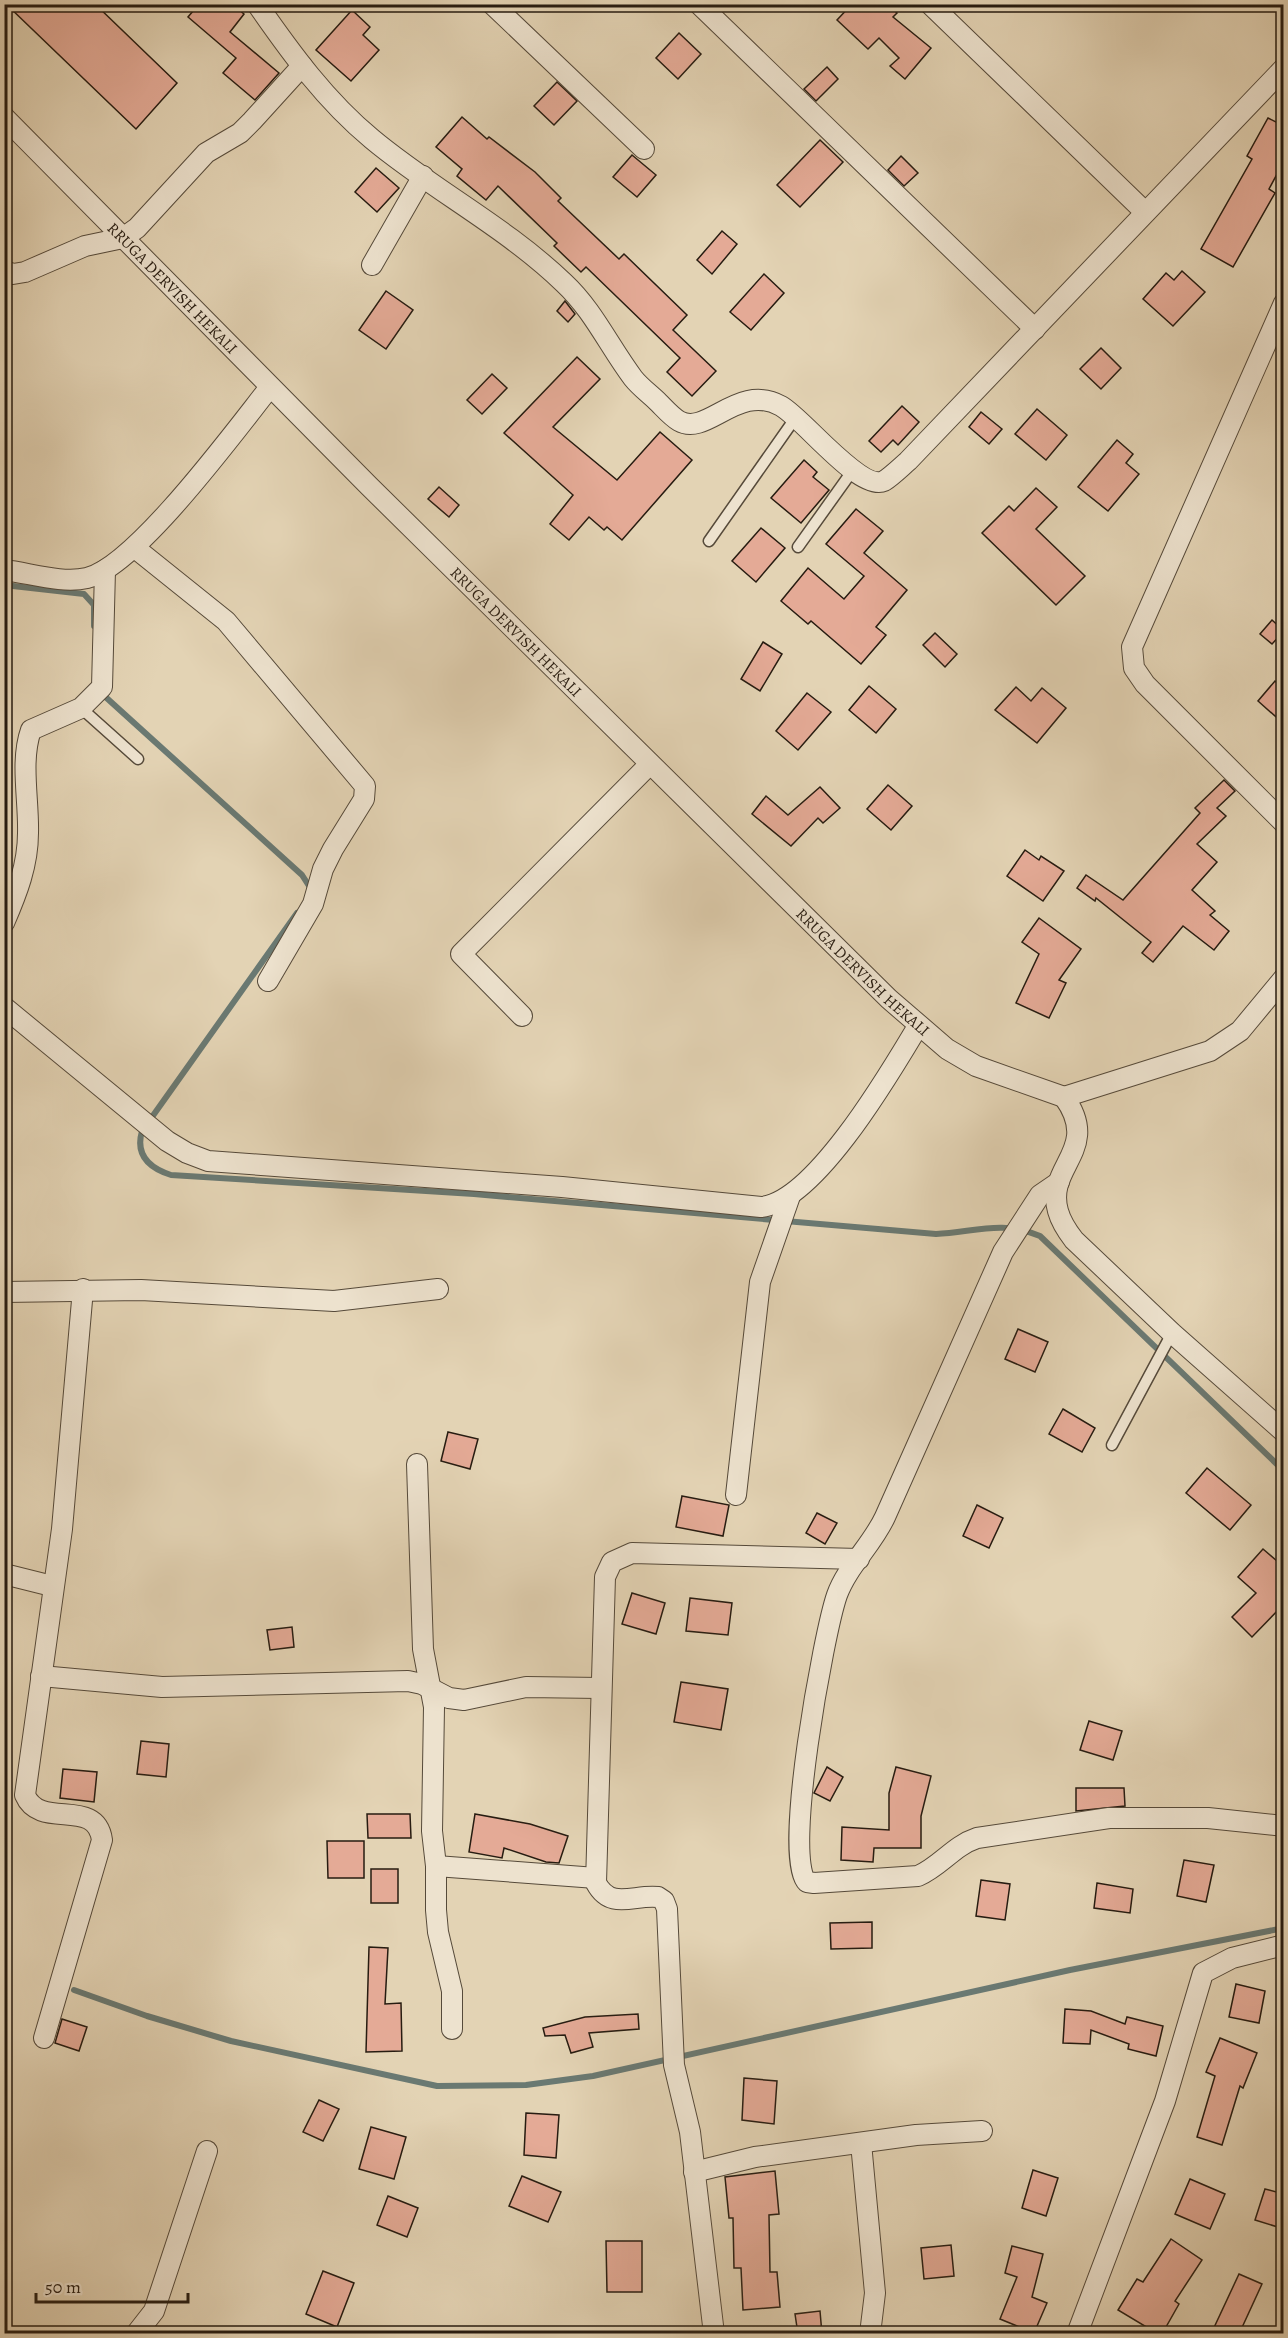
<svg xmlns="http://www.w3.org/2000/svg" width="1288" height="2338" font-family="Alegreya,serif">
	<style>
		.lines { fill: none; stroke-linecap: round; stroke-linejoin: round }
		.stream { stroke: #6a7972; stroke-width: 6 }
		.building { fill: #e4aa96; stroke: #271c11; stroke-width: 1.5 }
		.service-casing { stroke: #564a3a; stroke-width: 13 }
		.minor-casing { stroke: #564a3a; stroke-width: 22 }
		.service { stroke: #ede2ce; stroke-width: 10 }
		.minor { stroke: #ede2ce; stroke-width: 20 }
		.labels { text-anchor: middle; stroke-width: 6; stroke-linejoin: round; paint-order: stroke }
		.street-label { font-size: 16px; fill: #271c11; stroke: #ede2ce }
	</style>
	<rect width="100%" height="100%" fill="#e3d3b4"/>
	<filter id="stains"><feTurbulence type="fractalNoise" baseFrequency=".00333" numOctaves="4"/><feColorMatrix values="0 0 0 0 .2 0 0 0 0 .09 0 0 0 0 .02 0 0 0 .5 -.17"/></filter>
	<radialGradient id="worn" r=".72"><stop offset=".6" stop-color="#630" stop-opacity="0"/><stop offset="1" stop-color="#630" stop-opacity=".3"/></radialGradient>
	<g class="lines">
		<g class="stream">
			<polyline points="4,585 84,594 94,605 94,626"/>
			<polyline points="100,692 302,875 311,889"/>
			<polyline points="152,1117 297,913"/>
			<path d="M142,1131C135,1155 149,1168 171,1175L474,1194L936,1234C975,1232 1002,1220 1040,1236L1284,1471"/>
			<polyline points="74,1990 147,2016 231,2041 437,2086 526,2085 593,2076 1070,1970 1284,1928"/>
		</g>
	</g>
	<g class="building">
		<polygon points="6,4 95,4 177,83 136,129"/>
		<polygon points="199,4 232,4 244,14 230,32 279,73 255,100 223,73 236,58 188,17"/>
		<polygon points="852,4 888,4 897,13 893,17 931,48 905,79 890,66 899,58 879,38 868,49 837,20"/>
		<polygon points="352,10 370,27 363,35 379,50 351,81 316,50"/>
		<polygon points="679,33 701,54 678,79 656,58"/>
		<polygon points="827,67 838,79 816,101 804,89"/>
		<polygon points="557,82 577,101 554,125 534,106"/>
		<polygon points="462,117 487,139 489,137 535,172 561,198 558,201 619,259 624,254 687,315 673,330 716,371 692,396 667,372 680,358 586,267 581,272 554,246 557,243 498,186 486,200 457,176 462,169 436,147"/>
		<polygon points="1268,118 1284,126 1284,161 1269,189 1275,193 1233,267 1201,249 1252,159 1247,156"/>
		<polygon points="820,140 843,162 800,207 777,185"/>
		<polygon points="632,155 656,175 637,197 613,177"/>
		<polygon points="901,156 918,173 904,186 888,170"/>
		<polygon points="376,168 399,188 377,212 355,192"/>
		<polygon points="722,231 737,244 712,274 697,260"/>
		<polygon points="1182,271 1205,292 1173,326 1143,299 1166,273 1174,280"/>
		<polygon points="764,274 784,293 751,330 730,312"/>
		<polygon points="386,291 413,310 386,349 359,330"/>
		<polygon points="565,301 575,314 568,322 557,311"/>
		<polygon points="1101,348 1121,368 1101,389 1080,369"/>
		<polygon points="577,357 600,379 553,427 617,480 660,432 692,460 622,540 607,527 604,530 589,517 569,540 550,524 573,495 504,433"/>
		<polygon points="492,374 507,388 482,414 467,400"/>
		<polygon points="902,406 919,422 898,445 893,440 881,452 869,441"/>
		<polygon points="1037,409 1067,435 1046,460 1015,434"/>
		<polygon points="981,412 1002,429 989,444 969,427"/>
		<polygon points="1117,440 1133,454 1126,463 1139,474 1108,511 1078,487"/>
		<polygon points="804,460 817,472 813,477 829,490 801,523 771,498"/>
		<polygon points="439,487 459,505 449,517 428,499"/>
		<polygon points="1036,488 1057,507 1036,529 1085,576 1056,605 982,533 1009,506 1014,511"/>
		<polygon points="856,509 883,531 864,553 907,590 876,627 886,635 861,664 811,621 808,624 781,601 808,568 844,599 864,576 826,544"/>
		<polygon points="761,528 785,548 756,582 732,561"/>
		<polygon points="1272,620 1284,631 1272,644 1260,634"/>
		<polygon points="935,633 957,654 945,667 923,645"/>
		<polygon points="763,642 782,654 760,691 741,679"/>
		<polygon points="1275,681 1284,689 1284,724 1258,701"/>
		<polygon points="869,686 896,709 876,733 849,710"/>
		<polygon points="1016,687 1031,701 1042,688 1066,708 1037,743 995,710"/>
		<polygon points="807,693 831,712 798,750 776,731"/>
		<polygon points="1224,780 1235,791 1217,808 1226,816 1197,844 1217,862 1192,890 1215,911 1210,915 1229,931 1214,950 1183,926 1153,962 1142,953 1151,942 1096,898 1095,901 1077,888 1086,875 1123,900 1200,813 1195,808"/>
		<polygon points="888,785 912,806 891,830 867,809"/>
		<polygon points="820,787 840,808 823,823 818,818 791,846 752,814 766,796 788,815"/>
		<polygon points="1025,850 1039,860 1041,856 1064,871 1043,901 1007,876"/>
		<polygon points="1039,918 1081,949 1059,980 1066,983 1049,1018 1016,1003 1039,954 1022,942"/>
		<polygon points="1018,1329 1048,1342 1035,1372 1005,1359"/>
		<polygon points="1063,1409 1095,1428 1082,1452 1049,1434"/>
		<polygon points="448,1432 478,1439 470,1469 441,1461"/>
		<polygon points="1207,1468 1251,1505 1230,1530 1186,1493"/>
		<polygon points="682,1496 729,1505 723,1536 676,1527"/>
		<polygon points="977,1505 1003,1518 989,1548 963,1536"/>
		<polygon points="817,1513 837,1523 825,1544 806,1533"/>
		<polygon points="1263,1549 1284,1567 1284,1604 1252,1637 1232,1617 1256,1593 1238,1577"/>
		<polygon points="632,1593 665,1603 656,1634 622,1624"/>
		<polygon points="690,1598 732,1603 728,1635 686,1631"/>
		<polygon points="292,1627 294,1647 270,1650 267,1630"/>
		<polygon points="681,1682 728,1689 721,1730 674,1722"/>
		<polygon points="1089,1721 1122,1731 1113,1760 1080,1750"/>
		<polygon points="141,1741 169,1744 166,1777 137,1774"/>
		<polygon points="827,1767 843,1777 830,1801 814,1793"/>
		<polygon points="896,1767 931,1776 921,1816 921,1848 874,1848 873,1862 841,1860 842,1827 889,1830 889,1793"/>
		<polygon points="63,1769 97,1772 94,1802 60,1798"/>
		<polygon points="1076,1788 1124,1788 1125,1806 1076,1811"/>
		<polygon points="367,1814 410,1814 411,1838 368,1838"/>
		<polygon points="475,1814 530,1824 568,1836 559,1863 546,1862 504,1848 502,1858 469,1852"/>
		<polygon points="327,1841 364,1841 364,1878 328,1878"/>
		<polygon points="1184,1860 1214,1865 1206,1902 1177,1896"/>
		<rect x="371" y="1869" width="27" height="34"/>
		<polygon points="981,1880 1010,1884 1005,1920 976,1916"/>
		<polygon points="1097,1883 1133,1889 1130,1913 1094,1908"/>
		<polygon points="872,1922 872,1948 831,1949 830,1923"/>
		<polygon points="369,1947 388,1948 385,2004 401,2003 402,2051 366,2052"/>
		<polygon points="1236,1984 1265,1991 1259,2023 1229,2017"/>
		<polygon points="1065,2009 1091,2011 1125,2024 1127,2017 1163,2026 1156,2056 1128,2049 1129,2044 1091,2030 1090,2044 1063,2043"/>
		<polygon points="638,2014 639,2029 589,2033 593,2047 571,2053 565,2035 545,2036 543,2028 585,2017"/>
		<polygon points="62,2019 87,2027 79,2051 55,2043"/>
		<polygon points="1220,2038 1257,2053 1243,2088 1240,2086 1222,2145 1197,2137 1215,2076 1206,2072"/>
		<polygon points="744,2078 777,2081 774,2124 742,2120"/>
		<polygon points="319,2100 339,2109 323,2141 303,2132"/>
		<polygon points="526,2113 559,2115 556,2158 524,2155"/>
		<polygon points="371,2127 406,2137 394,2179 359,2169"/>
		<polygon points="1033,2170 1058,2178 1046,2216 1022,2208"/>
		<polygon points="775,2171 779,2214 769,2215 770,2272 777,2272 780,2307 743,2310 741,2268 734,2268 733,2218 729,2218 725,2177"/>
		<polygon points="522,2176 561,2192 548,2222 509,2206"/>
		<polygon points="1190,2179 1225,2194 1210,2229 1175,2214"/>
		<polygon points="1265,2189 1284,2194 1284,2229 1255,2220"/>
		<polygon points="388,2196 418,2208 407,2237 377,2225"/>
		<polygon points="1171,2239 1202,2260 1175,2301 1179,2304 1162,2334 1158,2334 1118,2310 1137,2279 1143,2282"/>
		<polygon points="606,2241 642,2241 642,2292 607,2292"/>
		<polygon points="951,2245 954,2276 924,2279 921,2248"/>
		<polygon points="1012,2246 1043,2254 1032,2297 1047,2303 1034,2333 1000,2319 1017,2277 1005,2273"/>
		<polygon points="323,2271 354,2283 337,2327 306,2314"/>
		<polygon points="1239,2274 1262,2284 1239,2334 1211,2334"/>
		<polygon points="820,2311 822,2334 798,2334 795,2314"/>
	</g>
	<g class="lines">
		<g class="service-casing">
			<g id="service">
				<polyline points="709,541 796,417"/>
				<polyline points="798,547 853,470"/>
				<polyline points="81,708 138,759"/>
				<polyline points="1112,1445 1172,1333"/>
			</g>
		</g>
		<g class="minor-casing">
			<g id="minor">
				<path d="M257,4C291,53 326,101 372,139C433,190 506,227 564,283C593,310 609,346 633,378C640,387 651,395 659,403C665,409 672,417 679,421C707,437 738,382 781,406C803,418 860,492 884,481C892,476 901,467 908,461L1284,68"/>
				<polyline points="492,4 644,149"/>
				<polyline points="699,4 1035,329"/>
				<polyline points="930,4 1145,212"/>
				<path id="s1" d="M4,117L369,486L889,999L947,1049L976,1066L1064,1097"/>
				<polyline points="372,265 423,176"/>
				<polyline points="4,271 13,274 25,272 85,246 123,238 137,228 206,153 240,133 252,121 302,66"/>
				<polyline points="1284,303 1132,647 1134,668 1145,684 1284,823"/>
				<polyline points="135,548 226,621 365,786 364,799 333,849 323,869 313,904 268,981"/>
				<path d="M4,570C30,573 62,584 87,578C136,566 235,431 270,387"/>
				<path d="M4,923C17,893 28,865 28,833C29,800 20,761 31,730L81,708L102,687L105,570"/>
				<path d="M4,1007L167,1141L187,1153L208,1161L562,1187L761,1207C815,1202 891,1071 918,1026"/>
				<polyline points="522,1016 461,954 650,764"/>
				<path d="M1064,1097C1102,1150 1045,1166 1058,1211C1061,1222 1067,1231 1074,1240L1172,1333L1284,1432"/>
				<polyline points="1064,1097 1210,1051 1240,1031 1284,978"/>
				<path d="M1059,1182L1040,1195L1003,1252L885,1517C872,1545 847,1567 837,1595C824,1632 782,1860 807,1882L814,1883L918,1876C941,1866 953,1846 977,1838L1109,1818H1208L1284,1826"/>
				<polyline points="4,1292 141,1290 334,1301 438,1289"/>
				<polyline points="417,1464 423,1649 434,1707 432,1831 436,1866 436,1910 438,1932 452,1991 452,2029"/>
				<polyline points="736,1495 760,1282 790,1196"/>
				<polyline points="4,1574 52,1586"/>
				<polyline points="41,1676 162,1687 408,1681 422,1684 449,1698 464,1700 526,1687 600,1688"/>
				<polyline points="436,1866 596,1878"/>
				<path d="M44,2038L102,1840C96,1796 40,1831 25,1795L62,1529L83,1289"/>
				<polyline points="861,2143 875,2293 870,2334"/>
				<polyline points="694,2172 755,2157 916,2135 982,2131"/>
				<polyline points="136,2334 154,2311 207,2151"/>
				<path d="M714,2334L690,2132L674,2065L667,1909L664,1901L658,1897C634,1894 611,1911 596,1883L605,1577L612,1562L632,1553L859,1559"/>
				<polyline points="1077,2334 1165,2101 1203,1973 1232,1958 1284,1945"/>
			</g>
		</g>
		<use href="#service" class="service"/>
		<use href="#minor" class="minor"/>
	</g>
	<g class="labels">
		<g class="street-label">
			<text dy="6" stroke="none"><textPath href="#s1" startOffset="240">RRUGA DERVISH HEKALI</textPath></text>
			<text dy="6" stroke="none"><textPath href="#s1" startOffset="726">RRUGA DERVISH HEKALI</textPath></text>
			<text dy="6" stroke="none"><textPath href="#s1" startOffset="1212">RRUGA DERVISH HEKALI</textPath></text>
		</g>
	</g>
	<rect width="1288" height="2338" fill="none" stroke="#e3d3b4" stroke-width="24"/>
	<rect x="6" y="6" width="1276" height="2326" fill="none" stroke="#271c11" stroke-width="3"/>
	<rect x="12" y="12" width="1264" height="2314" fill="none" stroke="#271c11" stroke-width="1.5"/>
	<path d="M36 2293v9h152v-9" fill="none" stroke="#271c11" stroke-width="3"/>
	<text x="45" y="2293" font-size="18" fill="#271c11" stroke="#ede2ce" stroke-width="4.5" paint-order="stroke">50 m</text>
	<rect width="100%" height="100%" filter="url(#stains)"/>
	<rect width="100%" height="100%" fill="url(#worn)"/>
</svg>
